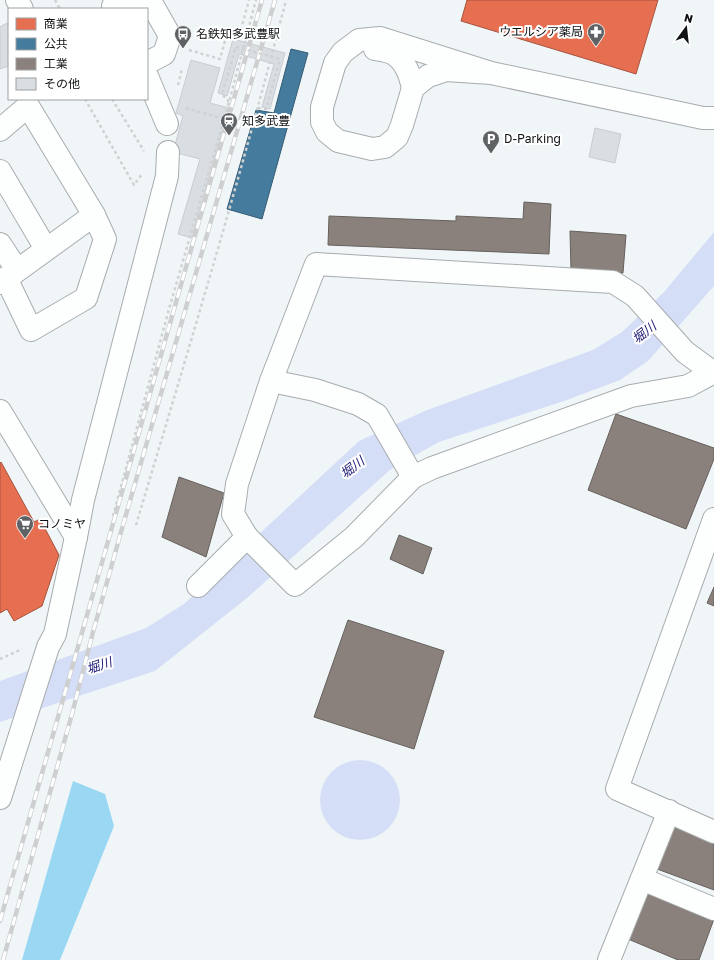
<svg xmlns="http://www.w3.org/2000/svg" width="714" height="960" font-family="'Golos Text','Noto Sans JP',sans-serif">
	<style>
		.forest { fill: #99d7f2 }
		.water { fill: #d5def7 }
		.shops { fill: #e76f51; stroke: #a6533f }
		.public { fill: #457b9d; stroke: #355c74 }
		.industry { fill: #8a817c; stroke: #65605d }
		.building { fill: #d9dee2; stroke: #c9cdcf }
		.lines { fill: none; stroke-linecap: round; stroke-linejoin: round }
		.minor-casing { stroke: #a8acae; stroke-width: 24 }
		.path { stroke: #cfd1d2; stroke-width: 2.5; stroke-dasharray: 3 3; stroke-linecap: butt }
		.minor { stroke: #fdfefe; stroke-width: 22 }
		.rail-casing { stroke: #cdcfd0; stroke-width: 4.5 }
		.rail { stroke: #fff; stroke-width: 3; stroke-dasharray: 9; stroke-linecap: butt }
		.path-bridge { stroke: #cfd1d2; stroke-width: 2.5; stroke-dasharray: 3 3; stroke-linecap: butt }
		.labels { text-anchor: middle; stroke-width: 4; stroke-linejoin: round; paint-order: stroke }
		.poi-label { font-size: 12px; fill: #0f1214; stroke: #fff; text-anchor: start }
		.water-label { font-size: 13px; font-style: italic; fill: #191773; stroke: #fff }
	</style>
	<rect width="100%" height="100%" fill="#f0f6f8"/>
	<polygon class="forest" points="73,781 105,794 114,826 60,960 22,960"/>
	<g class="water">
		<polygon points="714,232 714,286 648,361 620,380 567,400 439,442 391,469 247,598 155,671 0,722 0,681 146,628 184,604 359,441 427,410 593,350 622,332 664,292"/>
		<circle cx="360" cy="800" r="40"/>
	</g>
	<g class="shops">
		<polygon points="467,0 658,0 636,74 461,21"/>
		<polygon points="1,462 34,522 40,519 59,555 42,606 14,621 7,609 0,613 0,463"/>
	</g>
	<polygon class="public" points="291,49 308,53 262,219 227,209 256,110 274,113"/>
	<g class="industry">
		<polygon points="524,202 551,204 549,254 328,245 329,216 456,221 456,216 523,219"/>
		<polygon points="570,231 626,235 623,273 571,271"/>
		<polygon points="616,414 714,448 714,459 686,529 588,490"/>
		<polygon points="179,477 224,493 206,557 162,537"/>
		<polygon points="399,535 432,548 423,574 390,559"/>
		<polygon points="714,587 714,606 707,603"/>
		<polygon points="348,620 444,651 414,749 314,717"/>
		<polygon points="674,827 714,842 714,890 657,869"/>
		<polygon points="647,892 714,919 699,960 678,960 628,939"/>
	</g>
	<g class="building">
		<polygon points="7,23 9,27 9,66 0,69 0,27"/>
		<polygon points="233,39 285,53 270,109 262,107 274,64 239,54 227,96 218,93"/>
		<polygon points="191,60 220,68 210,103 229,108 192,238 178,234 200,159 173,152 183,116 176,113"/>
		<polygon points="595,128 621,134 615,163 589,157"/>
	</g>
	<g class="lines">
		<g class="minor-casing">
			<g id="minor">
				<polyline points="17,0 22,9"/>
				<polyline points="145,0 153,6 170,36 164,54 147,63"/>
				<polyline points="113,6 128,7 141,0"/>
				<path d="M375,49C381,50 389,51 394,54C406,62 410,75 413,88"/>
				<polyline points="491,73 446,70 428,76 413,88 402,125 397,137 385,147 372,149 338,141 327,132 322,122 322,107 335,63 343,52 359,40 380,38 491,73 703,118 714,118"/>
				<polyline points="147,76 167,124"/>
				<polyline points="0,130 28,106 94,215 0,283"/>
				<polyline points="0,171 46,249"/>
				<polyline points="0,244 17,270"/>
				<polyline points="6,278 31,330 86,298 105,239 94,215"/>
				<polyline points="271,381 315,390 358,404 377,415 413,477"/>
				<polyline points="0,411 76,537"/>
				<polyline points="714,519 617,789 714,832"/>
				<polyline points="247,537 295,585 354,537 413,477 432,468 631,396 688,386 714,372"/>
				<polyline points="198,586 247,537 233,514 237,484 271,381 316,264 613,282 635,296 685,352 714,373"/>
				<polyline points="0,798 48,647 55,634 76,537 83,500 167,176 168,152"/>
				<polyline points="642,879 714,909"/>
				<polyline points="609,960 669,811"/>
			</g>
		</g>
		<g class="path">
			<polyline points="55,0 60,9"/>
			<polyline points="189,50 220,59 228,30 240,33 249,0"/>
			<polyline points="178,85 182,69"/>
			<polyline points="85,99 134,185 142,174"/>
			<polyline points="112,99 144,151"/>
			<polyline points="229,102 222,94 236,47"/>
			<polyline points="186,108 224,119"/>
			<polyline points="258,108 266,109 280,59"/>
			<polyline points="113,516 169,309 229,102 256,0"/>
			<path d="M136,525C188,351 241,177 286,0"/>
			<polyline points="0,659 22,649"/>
		</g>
		<use href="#minor" class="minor"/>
		<g class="rail-casing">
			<g id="rail">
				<polyline points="0,921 262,0"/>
				<polyline points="3,960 72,714 93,632 123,525 275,0"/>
			</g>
		</g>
		<use href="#rail" class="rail"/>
		<polyline class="path-bridge" points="236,47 280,59"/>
	</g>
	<defs>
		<g id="pharmacy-pin" transform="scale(0.9)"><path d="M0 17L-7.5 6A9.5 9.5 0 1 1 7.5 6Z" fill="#5e6264" stroke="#fff"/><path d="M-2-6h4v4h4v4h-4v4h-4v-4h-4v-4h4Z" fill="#fff"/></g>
		<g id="bus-pin" transform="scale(0.9)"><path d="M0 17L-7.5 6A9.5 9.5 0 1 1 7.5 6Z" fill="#5e6264" stroke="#fff"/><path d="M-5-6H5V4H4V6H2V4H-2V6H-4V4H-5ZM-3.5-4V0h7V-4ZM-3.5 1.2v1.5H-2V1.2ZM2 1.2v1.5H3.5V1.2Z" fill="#fff"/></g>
		<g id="station-pin" transform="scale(0.9)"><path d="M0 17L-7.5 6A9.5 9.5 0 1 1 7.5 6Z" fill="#5e6264" stroke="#fff"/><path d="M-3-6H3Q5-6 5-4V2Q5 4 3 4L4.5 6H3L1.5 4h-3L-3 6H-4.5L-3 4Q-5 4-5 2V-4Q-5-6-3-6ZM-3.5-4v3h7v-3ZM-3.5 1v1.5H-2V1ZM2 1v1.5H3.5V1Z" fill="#fff"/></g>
		<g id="parking-pin" transform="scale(0.9)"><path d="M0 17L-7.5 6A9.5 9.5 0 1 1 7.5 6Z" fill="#5e6264" stroke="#fff"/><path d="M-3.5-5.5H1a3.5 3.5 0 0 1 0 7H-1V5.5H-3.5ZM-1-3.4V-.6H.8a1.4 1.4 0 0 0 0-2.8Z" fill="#fff"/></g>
		<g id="supermarket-pin" transform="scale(0.9)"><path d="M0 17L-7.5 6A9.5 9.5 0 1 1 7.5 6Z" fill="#5e6264" stroke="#fff"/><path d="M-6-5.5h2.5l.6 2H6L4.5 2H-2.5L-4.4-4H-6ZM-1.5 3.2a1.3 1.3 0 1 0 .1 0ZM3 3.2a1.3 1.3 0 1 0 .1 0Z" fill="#fff"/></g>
	</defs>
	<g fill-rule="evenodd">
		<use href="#pharmacy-pin" x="596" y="32"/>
		<use href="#bus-pin" x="183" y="34"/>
		<use href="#station-pin" x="229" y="121"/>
		<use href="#parking-pin" x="491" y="139"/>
		<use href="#supermarket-pin" x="25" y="524"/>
	</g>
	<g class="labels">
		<g class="poi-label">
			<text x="583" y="36" text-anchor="end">ウエルシア薬局</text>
			<text x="196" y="38">名鉄知多武豊駅</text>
			<text x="242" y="125">知多武豊</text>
			<text x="504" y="143">D-Parking</text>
			<text x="38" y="528">コノミヤ</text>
		</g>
		<g class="water-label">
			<text transform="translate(644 332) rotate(-38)" y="5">堀川</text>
			<text transform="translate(352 467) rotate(-37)" y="5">堀川</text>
			<text transform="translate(99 665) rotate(-18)" y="5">堀川</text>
		</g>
	</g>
	<rect x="8" y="8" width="140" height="92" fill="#ffffff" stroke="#9fa0a1"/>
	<rect x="16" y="18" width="20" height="12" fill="#e76f51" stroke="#9fa0a1"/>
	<text x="44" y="28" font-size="12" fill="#0f1214">商業</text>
	<rect x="16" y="38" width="20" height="12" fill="#457b9d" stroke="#9fa0a1"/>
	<text x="44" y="48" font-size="12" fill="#0f1214">公共</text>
	<rect x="16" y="58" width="20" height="12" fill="#8a817c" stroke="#9fa0a1"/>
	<text x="44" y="68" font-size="12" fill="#0f1214">工業</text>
	<rect x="16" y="78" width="20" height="12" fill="#d9dee2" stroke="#9fa0a1"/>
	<text x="44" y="88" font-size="12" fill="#0f1214">その他</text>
	<g transform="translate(686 28) rotate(15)" stroke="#ffffff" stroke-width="3" paint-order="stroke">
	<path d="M0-3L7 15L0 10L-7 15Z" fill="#0f1214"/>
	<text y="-6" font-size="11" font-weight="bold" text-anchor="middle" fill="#0f1214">N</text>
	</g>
</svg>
